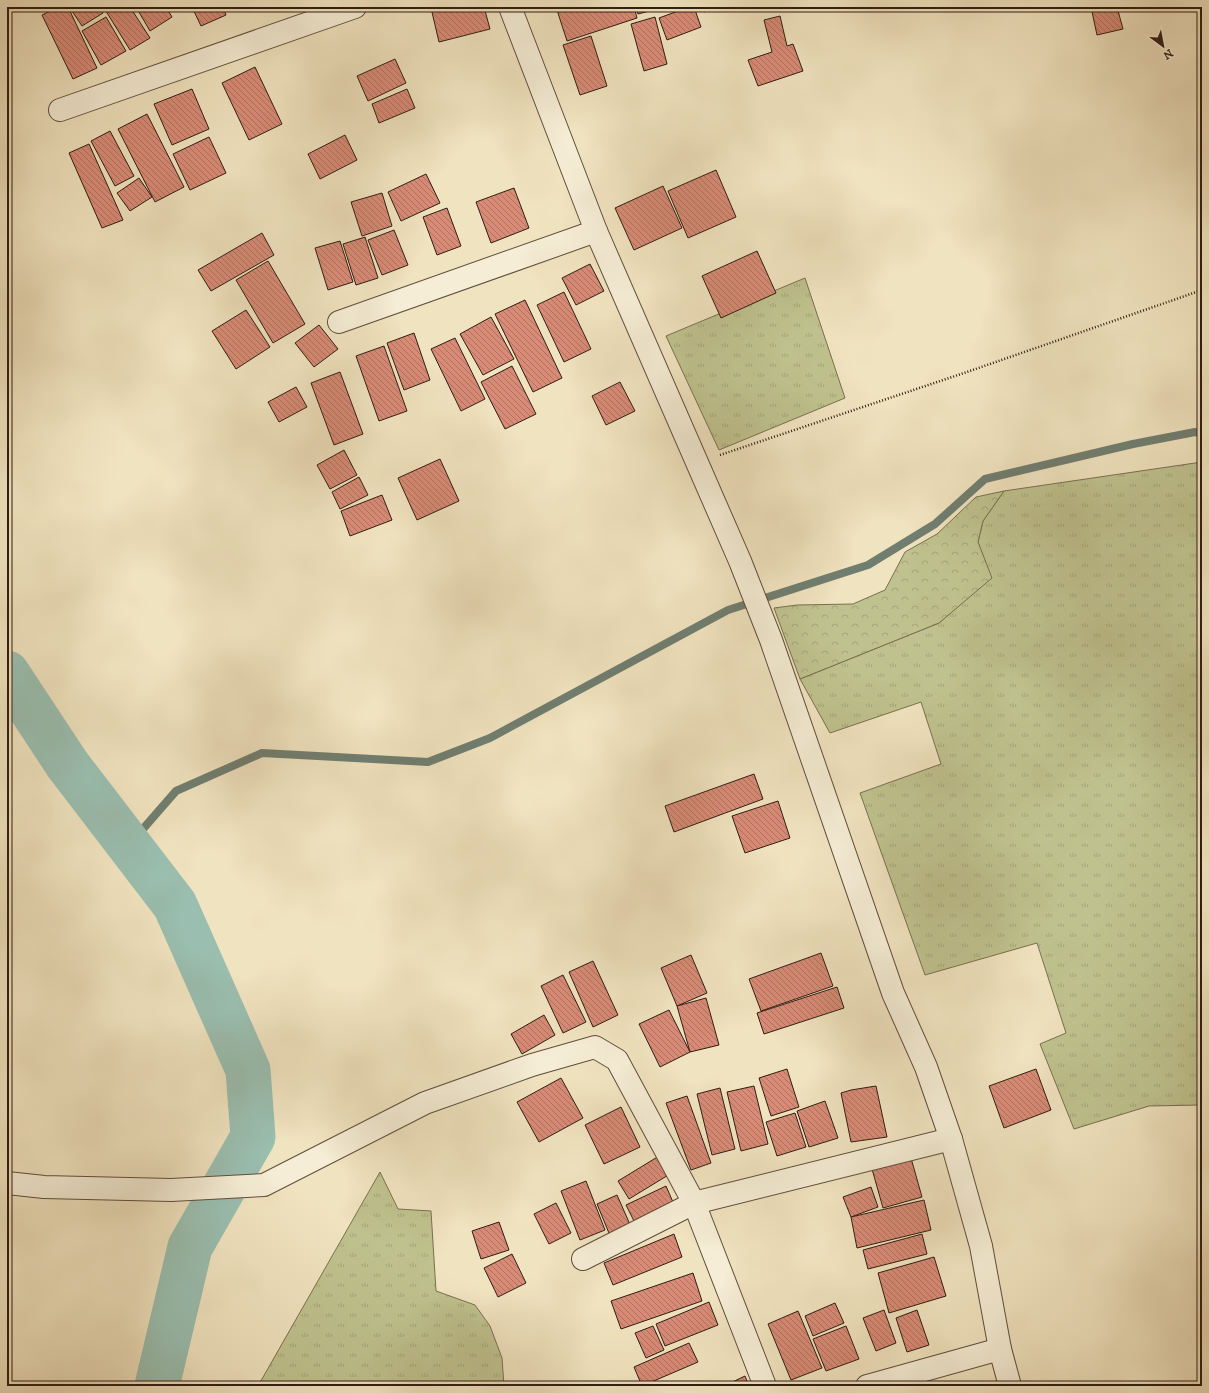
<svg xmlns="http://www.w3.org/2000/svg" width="1209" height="1393" font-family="'IM FELL DW Pica',serif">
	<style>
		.grass { fill: url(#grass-tufts); stroke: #787050 }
		.forest { fill: url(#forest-crowns); stroke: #787050 }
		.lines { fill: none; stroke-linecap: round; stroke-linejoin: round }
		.stream { stroke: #707e70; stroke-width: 8 }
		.river { stroke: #9abeaf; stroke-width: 45 }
		.building { fill: url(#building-back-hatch); stroke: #301d11 }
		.minor-casing { stroke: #604e3c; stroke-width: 24 }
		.path { stroke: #301d11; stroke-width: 2.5; stroke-dasharray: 1 2; stroke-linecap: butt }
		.minor { stroke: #f5edd5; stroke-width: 22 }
	</style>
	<defs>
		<pattern id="grass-tufts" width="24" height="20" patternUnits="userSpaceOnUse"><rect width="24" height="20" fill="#bfc28e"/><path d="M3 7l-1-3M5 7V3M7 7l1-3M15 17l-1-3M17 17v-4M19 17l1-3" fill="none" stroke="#a4a679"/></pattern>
		<pattern id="forest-crowns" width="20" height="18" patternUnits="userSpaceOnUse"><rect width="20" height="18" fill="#bfc28e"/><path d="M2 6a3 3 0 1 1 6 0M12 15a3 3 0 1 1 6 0" fill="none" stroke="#a4a679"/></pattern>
		<pattern id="building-back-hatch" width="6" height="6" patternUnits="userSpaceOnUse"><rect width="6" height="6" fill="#d88b77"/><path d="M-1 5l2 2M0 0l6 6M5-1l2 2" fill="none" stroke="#b07160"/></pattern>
	</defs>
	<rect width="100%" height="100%" fill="#f0e3bf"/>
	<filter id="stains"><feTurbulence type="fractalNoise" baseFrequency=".005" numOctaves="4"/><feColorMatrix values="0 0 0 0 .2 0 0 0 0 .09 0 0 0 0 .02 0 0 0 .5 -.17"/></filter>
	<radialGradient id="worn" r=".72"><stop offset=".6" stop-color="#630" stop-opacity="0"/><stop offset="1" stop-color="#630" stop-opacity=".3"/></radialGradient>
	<g class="grass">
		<polygon points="805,278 845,398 719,450 666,336"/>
		<polygon points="1202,462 1202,1110 1200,1105 1149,1106 1074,1129 1040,1044 1066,1033 1037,943 925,975 860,793 941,764 921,702 830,733 800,679 939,623 991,578 978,542 983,521 1004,491"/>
		<polygon points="380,1172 398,1209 431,1211 436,1291 475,1305 490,1326 502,1358 504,1386 258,1386"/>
	</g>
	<polygon class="forest" points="1004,491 983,521 978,542 992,578 939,623 800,679 774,608 797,605 853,604 885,590 905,552 937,534 976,497"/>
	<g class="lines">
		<polyline class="stream" points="129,845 176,791 262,753 428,762 490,738 728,610 868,565 935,524 985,479 1133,444 1195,432 1202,434"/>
		<polyline class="river" points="7,673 67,764 175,905 248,1070 253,1137 190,1247 157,1386"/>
	</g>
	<g class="building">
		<polygon points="59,7 68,7 97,68 73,79 42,15"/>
		<polygon points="99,7 103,13 82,26 70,8"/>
		<polygon points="106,7 130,7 150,38 130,50 104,8"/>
		<polygon points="136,7 166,7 172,17 150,31"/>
		<polygon points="192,7 223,7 226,15 201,26"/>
		<polygon points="236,7 249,7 238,11"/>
		<polygon points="435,7 484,7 490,29 439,42 431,8"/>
		<polygon points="556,7 634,7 637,18 567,41"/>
		<polygon points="636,7 661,7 661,8 638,14"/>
		<polygon points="664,7 681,7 665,11"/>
		<polygon points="689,7 694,7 701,27 667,40 659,18"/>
		<polygon points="702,7 716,7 704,12"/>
		<polygon points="1091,7 1117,7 1123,29 1097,35"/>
		<polygon points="780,16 787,46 793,44 803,71 758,86 748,60 772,52 764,20"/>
		<polygon points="106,17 126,51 101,65 82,31"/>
		<polygon points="655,17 667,64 644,71 631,24"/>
		<polygon points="591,36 607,86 580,95 563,45"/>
		<polygon points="395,59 406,83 368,101 357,76"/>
		<polygon points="255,67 282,124 249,140 222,83"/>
		<polygon points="192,89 209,129 172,145 154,104"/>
		<polygon points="407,89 415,108 379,123 372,104"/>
		<polygon points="147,114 184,187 155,202 118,129"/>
		<polygon points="110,131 134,176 115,186 91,141"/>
		<polygon points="345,135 357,160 320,179 308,154"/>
		<polygon points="209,137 226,173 190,190 173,154"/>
		<polygon points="89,144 123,220 102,228 69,153"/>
		<polygon points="716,170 736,217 688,238 668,191"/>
		<polygon points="426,174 440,203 401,221 388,192"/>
		<polygon points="139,178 152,197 130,211 117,193"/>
		<polygon points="663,186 682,228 634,250 615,208"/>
		<polygon points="514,188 529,228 491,243 476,202"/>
		<polygon points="382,193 392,226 362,236 351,202"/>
		<polygon points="447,208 461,246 437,255 423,217"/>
		<polygon points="394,230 408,265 382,275 368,240"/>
		<polygon points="262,233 274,255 211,291 198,270"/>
		<polygon points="365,237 378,278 356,285 343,244"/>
		<polygon points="340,241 353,282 328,290 315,248"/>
		<polygon points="757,251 776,293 721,318 702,276"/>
		<polygon points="268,261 305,324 273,343 236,280"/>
		<polygon points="590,264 604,291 576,305 562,278"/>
		<polygon points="564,292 591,349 564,362 537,305"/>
		<polygon points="525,300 562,378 533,392 495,314"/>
		<polygon points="246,310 270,347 236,369 212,331"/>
		<polygon points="491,317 514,359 483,375 460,334"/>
		<polygon points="319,325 338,349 314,367 295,343"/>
		<polygon points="414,333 430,380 404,390 387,343"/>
		<polygon points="455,338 485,399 461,411 431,349"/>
		<polygon points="384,346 407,411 379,421 356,356"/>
		<polygon points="512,366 536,414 505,429 481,382"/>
		<polygon points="340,372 363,434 334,445 311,383"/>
		<polygon points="620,382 635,411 606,425 592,396"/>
		<polygon points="296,387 307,407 279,422 268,402"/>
		<polygon points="344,450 357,475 330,489 317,465"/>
		<polygon points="440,459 459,501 417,520 398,478"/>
		<polygon points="359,477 368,495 340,509 332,492"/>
		<polygon points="382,495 392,520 350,536 341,511"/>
		<polygon points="754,774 763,799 674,832 665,806"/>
		<polygon points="778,801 790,838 745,853 732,816"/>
		<polygon points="821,953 833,986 761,1011 749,979"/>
		<polygon points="691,955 707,993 677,1006 661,968"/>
		<polygon points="593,961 618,1015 593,1027 569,972"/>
		<polygon points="563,975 586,1022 563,1033 541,986"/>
		<polygon points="837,987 844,1008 764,1034 757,1013"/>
		<polygon points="706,998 719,1045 690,1052 677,1006"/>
		<polygon points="669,1010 690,1052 660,1067 639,1024"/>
		<polygon points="544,1015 555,1035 522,1054 511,1034"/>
		<polygon points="787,1069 799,1107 771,1116 759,1078"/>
		<polygon points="1036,1069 1051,1110 1004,1128 989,1086"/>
		<polygon points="561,1078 583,1118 539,1142 517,1102"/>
		<polygon points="754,1086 768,1144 741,1151 727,1092"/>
		<polygon points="876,1086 887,1137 851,1142 841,1093 851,1090"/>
		<polygon points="720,1088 735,1149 712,1155 697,1094"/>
		<polygon points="687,1096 711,1163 691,1170 666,1103"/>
		<polygon points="825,1101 838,1138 809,1147 797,1111"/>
		<polygon points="621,1107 640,1147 604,1164 585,1125"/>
		<polygon points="795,1113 806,1147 777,1156 766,1122"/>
		<polygon points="659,1156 670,1174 629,1199 618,1181"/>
		<polygon points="911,1158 922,1197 883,1208 872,1169"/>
		<polygon points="586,1181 605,1230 580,1240 561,1191"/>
		<polygon points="666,1186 676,1209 637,1227 626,1205"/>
		<polygon points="871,1187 878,1207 851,1217 843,1197"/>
		<polygon points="617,1195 632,1229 611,1238 597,1204"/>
		<polygon points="924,1200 931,1230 857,1248 851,1217"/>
		<polygon points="556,1203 571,1233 549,1244 534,1214"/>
		<polygon points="499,1222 509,1250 481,1259 472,1231"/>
		<polygon points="674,1234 682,1257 613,1285 604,1263"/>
		<polygon points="922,1234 927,1254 868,1269 863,1250"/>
		<polygon points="512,1254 526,1283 498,1297 484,1268"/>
		<polygon points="934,1257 946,1296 889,1313 878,1273"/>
		<polygon points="693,1273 702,1301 621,1329 611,1301"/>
		<polygon points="709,1302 718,1325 665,1346 656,1324"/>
		<polygon points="835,1303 844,1323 813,1336 805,1316"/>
		<polygon points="884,1310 896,1343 876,1351 863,1318"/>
		<polygon points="917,1310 929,1345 907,1352 896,1318"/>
		<polygon points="798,1311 822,1368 791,1380 768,1324"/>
		<polygon points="653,1326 664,1350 646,1358 635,1333"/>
		<polygon points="846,1326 859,1359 826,1371 813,1339"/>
		<polygon points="689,1343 698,1362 642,1386 634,1367"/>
		<polygon points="745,1376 749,1386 724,1386"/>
	</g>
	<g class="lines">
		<g class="minor-casing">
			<g id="minor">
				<polyline points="510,7 596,231 740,561 771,640 893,993 926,1067 951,1139 981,1246 1000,1349 1010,1386"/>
				<polyline points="60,110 355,7"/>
				<polyline points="339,322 596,231"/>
				<polyline points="7,1183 44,1187 171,1190 264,1185 425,1103 532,1065 595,1047 617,1060 694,1203 765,1386"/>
				<polyline points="583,1259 694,1203 951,1139"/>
				<polyline points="867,1386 1000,1349"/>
			</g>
		</g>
		<polyline class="path" points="720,455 967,372 1202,290"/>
		<use href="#minor" class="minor"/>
	</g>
	<rect width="1209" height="1393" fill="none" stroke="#f0e3bf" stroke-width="24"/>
	<rect x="8" y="8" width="1193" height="1377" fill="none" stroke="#301d11" stroke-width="2"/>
	<rect x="12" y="12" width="1185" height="1369" fill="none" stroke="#301d11"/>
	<g transform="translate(1163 46) rotate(148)" stroke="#f5edd5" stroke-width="3" paint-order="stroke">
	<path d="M0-3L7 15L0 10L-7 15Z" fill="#301d11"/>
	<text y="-6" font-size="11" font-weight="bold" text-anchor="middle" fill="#301d11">N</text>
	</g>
	<rect width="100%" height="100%" filter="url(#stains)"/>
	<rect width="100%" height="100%" fill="url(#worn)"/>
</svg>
